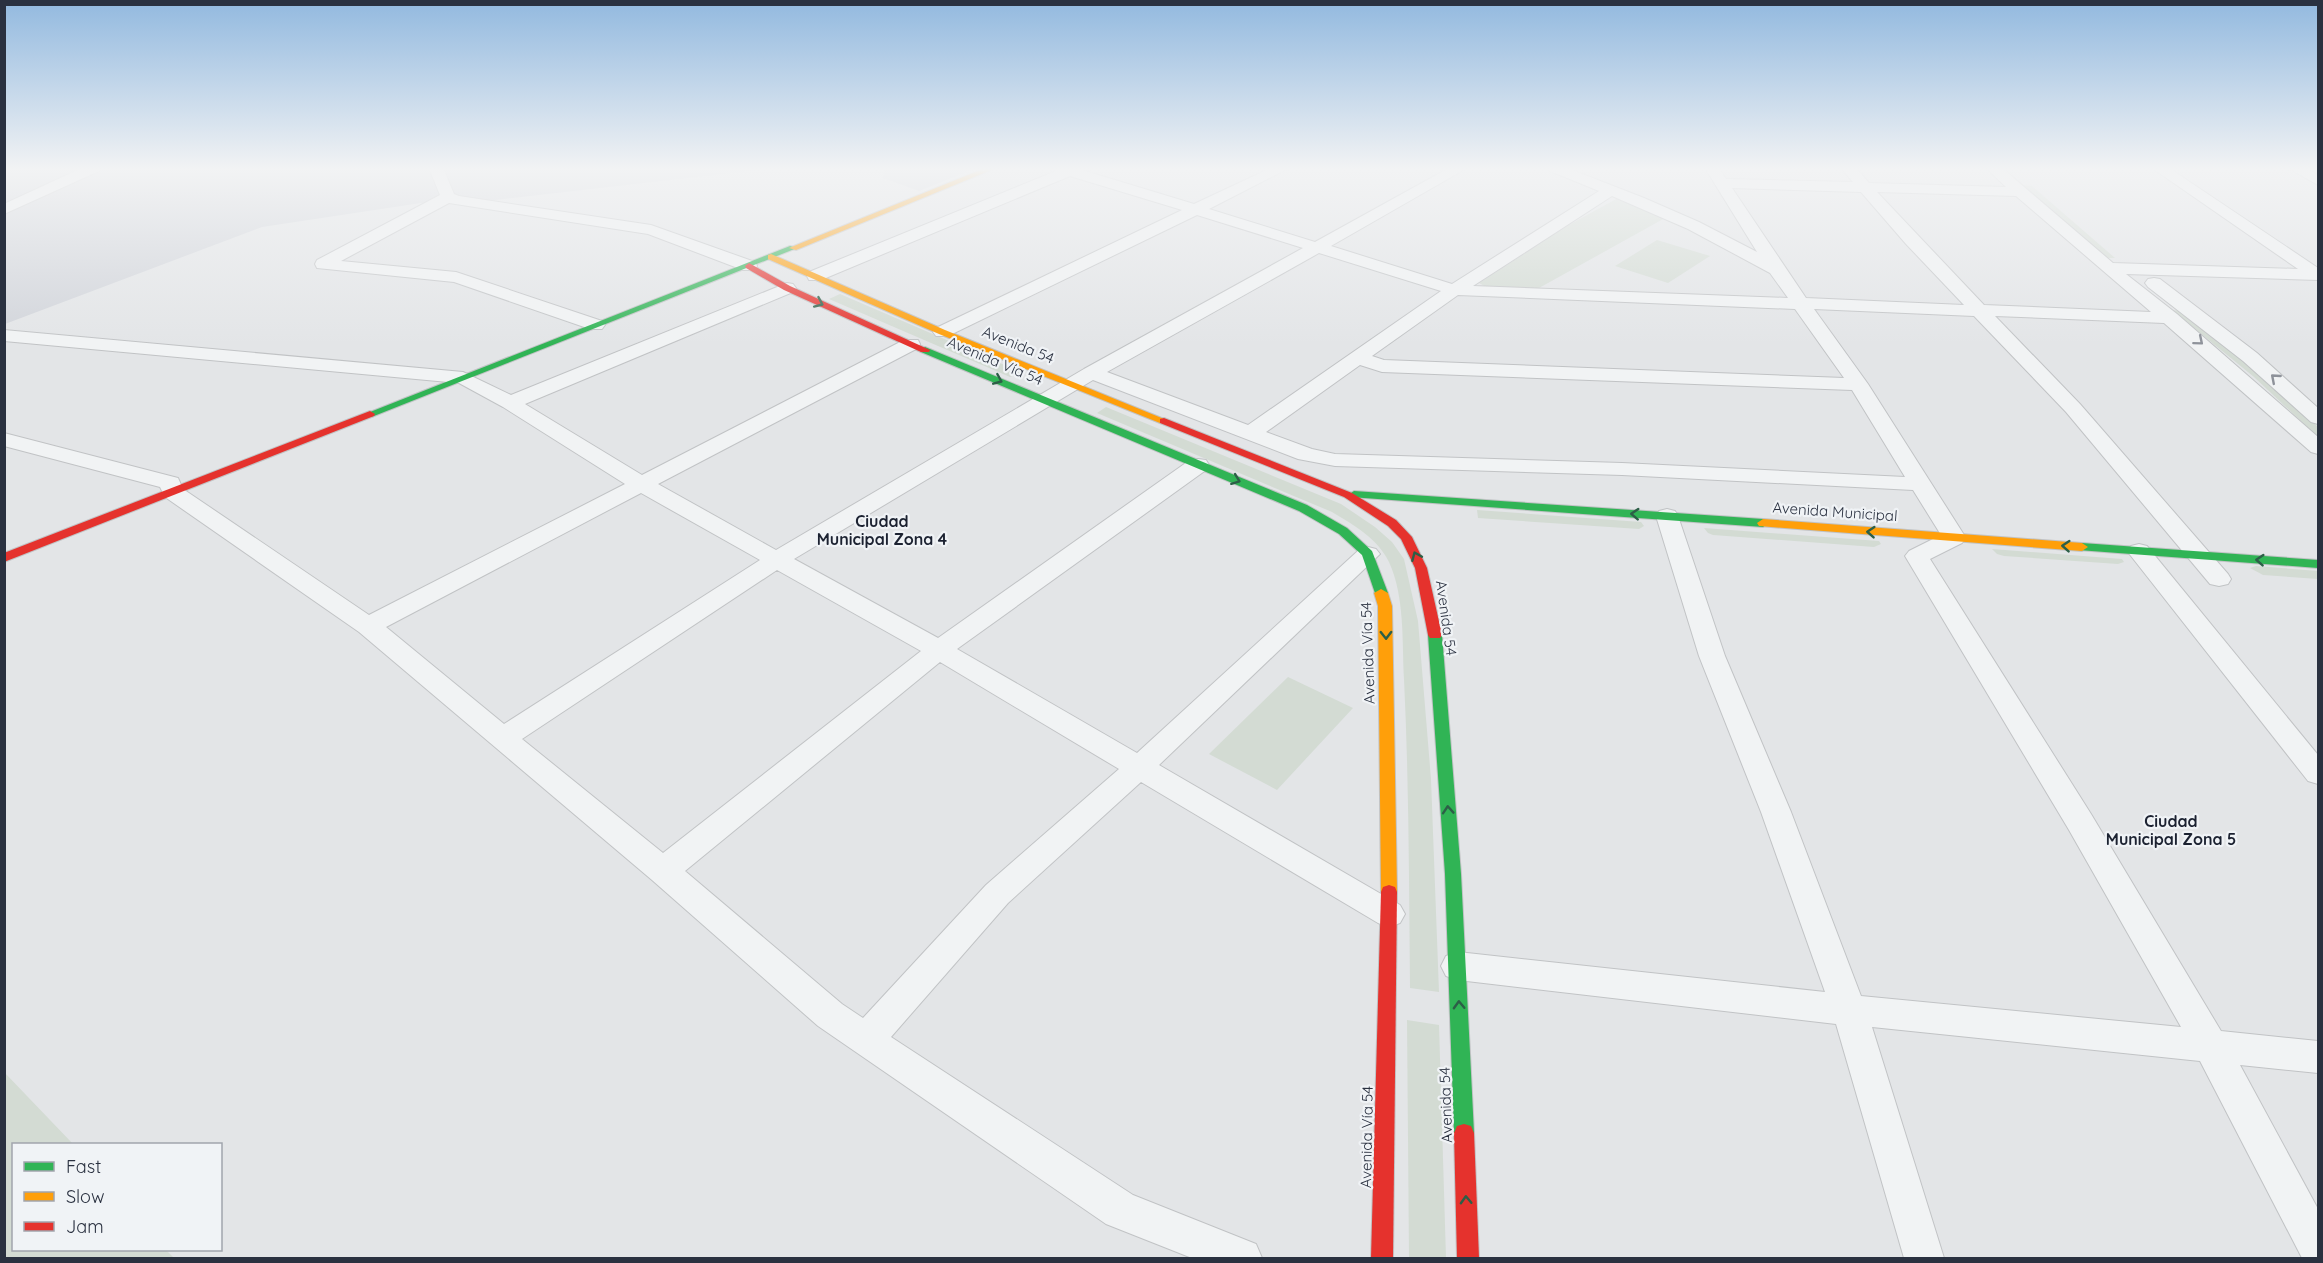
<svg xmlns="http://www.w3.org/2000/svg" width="2323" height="1263" font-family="Quicksand,sans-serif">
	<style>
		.built { fill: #d1d4da }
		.green { fill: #d3dbd3 }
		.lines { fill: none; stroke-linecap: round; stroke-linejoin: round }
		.street-casing { stroke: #c1c3c5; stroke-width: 2 }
		.fast-casing { stroke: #c1c3c5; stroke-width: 2 }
		.slow-casing { stroke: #c1c3c5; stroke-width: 2 }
		.jam-casing { stroke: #c1c3c5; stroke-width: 2 }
		.street { fill: #f1f3f4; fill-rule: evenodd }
		.fast { fill: #30b455; fill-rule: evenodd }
		.slow { fill: #ff9f0a; fill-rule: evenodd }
		.jam { fill: #e5322d; fill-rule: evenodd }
		.oneway { stroke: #2c5f47 }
		.oneway2 { stroke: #8e929a }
		.labels { text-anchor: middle; stroke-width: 4.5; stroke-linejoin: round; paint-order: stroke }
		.street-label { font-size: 15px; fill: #2a3140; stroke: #f0f3f6 }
		.neighbourhood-label { font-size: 16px; font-weight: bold; fill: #1c2231; stroke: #f0f3f6 }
	</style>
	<rect width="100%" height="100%" fill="#e3e5e7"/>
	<g class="built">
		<polygon points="5,168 776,168 487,201 421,203 262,227 5,324"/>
		<polygon points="885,168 976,168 919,191 883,178"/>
	</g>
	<g class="green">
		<polygon points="2022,185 2032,186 2115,258 2106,258"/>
		<polygon points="1618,198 1665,218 1539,288 1486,287 1479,283 1567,226"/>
		<polygon points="1657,240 1710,256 1668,283 1615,266"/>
		<polygon points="840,294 1021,372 1010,377 829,299"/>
		<polygon points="2172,310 2182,311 2265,377 2318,427 2318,437 2254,377"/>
		<path d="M1106,407L1341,504L1375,527L1392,542L1404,559L1418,621L1431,779L1439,992L1410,988C1409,885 1409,782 1404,679C1402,642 1405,597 1389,562C1378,539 1354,525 1332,512L1097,413Z"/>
		<polygon points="1477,510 1641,522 1644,526 1639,529 1478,518"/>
		<polygon points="1704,528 1879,541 1881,544 1874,547 1713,535 1708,533"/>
		<polygon points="1992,549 2122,559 2124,562 2118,564 2004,556 1997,554"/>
		<polygon points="2256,566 2318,571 2318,579 2263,575 2250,568"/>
		<polygon points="1288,677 1353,708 1277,790 1209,754"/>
		<polygon points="1407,1020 1439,1025 1446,1258 1409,1258"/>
		<polygon points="4,1072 73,1144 14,1144 14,1250 166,1250 174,1258 5,1258"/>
	</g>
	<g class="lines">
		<g class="street-casing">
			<g id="street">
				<polygon points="82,168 101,168 99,171 4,214 4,204"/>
				<polygon points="429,168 443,168 454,194 459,196 651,225 755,262 757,266 755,270 743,270 648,234 449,203 341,261 456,272 602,321 605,325 602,329 590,329 454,282 317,268 315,264 317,260 440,195"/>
				<path d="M1054,168H1083L1082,170L1194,204L1271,168H1289L1209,209L1315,242L1449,168H1467L1331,246L1452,284L1599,191L1550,171L1548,168H1567L1644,198L1699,222L1757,252L1705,168H1719L1726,179L1853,182L1841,168H1856L1869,183L2006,187L1986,168H2002L2113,263L2298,269L2152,168H2169L2318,268V280L2126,274L2177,314L2318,437V454L2311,452L2164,323L1995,316L2080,404L2228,574L2231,579L2228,584L2219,586L2210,584L2066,412L1974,316L1814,309L1868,384L1966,538L1962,543L1930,559L2091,814L2221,1031L2318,1041V1073L2240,1065L2318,1209V1258H2302L2200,1061L1872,1027L1944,1258H1904L1836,1024L1458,980L1446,976L1441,966L1446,956L1458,952L1825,992L1761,812L1699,656L1656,516L1659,511L1667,509L1675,511L1678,516L1725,656L1791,812L1861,996L2181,1027L2069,830L1905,556L1909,551L1941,535L1913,490L1622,475L1335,466L1298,459L1093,380L794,559L938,638L1190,460L1198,459L1206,460L1209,465L1206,470L957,649L1137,753L1360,549L1368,547L1376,549L1380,554L1159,765L1400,905L1405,914L1400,923L1389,927L1378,923L1141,782L1008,903L891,1037L1133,1195L1256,1244L1262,1258H1192L1106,1224L818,1026L652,880L359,632L165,497L160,487L4,446V433L178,478L183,489L369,615L625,484L503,407L459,383L4,341V330L463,372L511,395L787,283L793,284L796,288L793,292L525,404L642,475L904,340H918L920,344L918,348L658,484L776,550L1084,369L1303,248L1197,215L948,336H936L933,332L936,328L1182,210L1070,176L821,280H809L807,276L809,272L1056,171ZM1732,188L1861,192L1906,244L1964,305L1806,298ZM1877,192L2016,196L2151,312L1984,305ZM1612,196L1688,229L1770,273L1788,298L1473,286ZM1319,253L1441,291L1248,425L1107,372ZM1458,295L1795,309L1844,378L1384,360L1372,356ZM1360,365L1382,372L1852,390L1905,477L1622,463L1335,454L1312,449L1266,432ZM641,493L760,560L504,724L386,627ZM777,570L921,651L663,853L522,739ZM940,662L1119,769L986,885L863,1018L842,1004L685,871Z"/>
				<polygon points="2288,168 2305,168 2318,175 2318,185"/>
				<polygon points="2154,278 2160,279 2257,353 2318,408 2318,424 2311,422 2243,361 2148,287 2145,283 2148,279"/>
				<polygon points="2139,544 2147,546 2318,755 2318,784 2308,781 2131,556 2127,551 2131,546"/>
			</g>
		</g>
		<g class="fast-casing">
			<g id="fast">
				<polygon points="790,246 797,248 374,416 370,417 365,414"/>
				<polygon points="925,347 1307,505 1347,528 1372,551 1388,593 1386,596 1376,596 1362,555 1339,534 1299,511 921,352 920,350"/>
				<polygon points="1354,491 1763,519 1769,523 1763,527 1350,497 1348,495"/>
				<polygon points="2082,543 2318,560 2318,568 2078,550 2076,547"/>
				<polygon points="1435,631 1442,635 1461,874 1474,1133 1471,1140 1464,1142 1457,1140 1454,1133 1445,874 1428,635"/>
			</g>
		</g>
		<g class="slow-casing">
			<g id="slow">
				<polygon points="985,168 996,168 796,250 789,248"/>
				<polygon points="771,254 945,330 1169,421 1168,423 1160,423 939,334 768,259 768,255"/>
				<polygon points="1763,519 2082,543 2088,547 2082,551 1759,526 1757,523"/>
				<polygon points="1381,589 1388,593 1392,606 1397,892 1395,897 1389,899 1383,897 1381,892 1378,606 1374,593"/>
			</g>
		</g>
		<g class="jam-casing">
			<g id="jam">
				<polygon points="749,263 790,286 930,350 929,352 921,352 784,290 746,268 745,266"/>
				<polygon points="370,411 375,414 374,416 4,562 4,553"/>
				<polygon points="1164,418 1352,493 1396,520 1412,537 1427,568 1442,635 1440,638 1430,638 1428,635 1415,568 1401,539 1388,526 1344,497 1160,423 1160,419"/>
				<polygon points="1389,885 1395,887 1397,892 1393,1258 1371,1258 1381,892 1383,887"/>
				<polygon points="1464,1124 1471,1126 1474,1133 1479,1258 1457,1258 1454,1133 1457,1126"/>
			</g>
		</g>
		<use href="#street" class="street"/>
		<use href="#fast" class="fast"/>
		<use href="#slow" class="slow"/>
		<use href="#jam" class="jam"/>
	</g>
	<defs><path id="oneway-chevron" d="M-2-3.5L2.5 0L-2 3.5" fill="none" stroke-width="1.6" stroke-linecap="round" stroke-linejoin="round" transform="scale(1.5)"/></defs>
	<g class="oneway">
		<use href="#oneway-chevron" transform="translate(819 303) rotate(24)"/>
		<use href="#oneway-chevron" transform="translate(998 380) rotate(23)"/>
		<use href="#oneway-chevron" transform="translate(1236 480) rotate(21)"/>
		<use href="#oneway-chevron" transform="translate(1635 514) rotate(-177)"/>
		<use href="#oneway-chevron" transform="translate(1871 532) rotate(-176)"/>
		<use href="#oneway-chevron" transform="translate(2066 546) rotate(-176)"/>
		<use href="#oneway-chevron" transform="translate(1416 556) rotate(-113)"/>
		<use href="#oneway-chevron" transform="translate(2260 560) rotate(-176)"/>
		<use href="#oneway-chevron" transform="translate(1386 635) rotate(89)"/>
		<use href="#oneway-chevron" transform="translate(1448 810) rotate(-94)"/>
		<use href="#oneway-chevron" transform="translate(1459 1005) rotate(-92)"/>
		<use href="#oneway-chevron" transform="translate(1466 1200) rotate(-92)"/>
	</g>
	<g class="oneway2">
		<use href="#oneway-chevron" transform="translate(2199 341) rotate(40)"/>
		<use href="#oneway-chevron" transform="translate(2275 378) rotate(-139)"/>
	</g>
	<linearGradient id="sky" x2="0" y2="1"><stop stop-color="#92b9df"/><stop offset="0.49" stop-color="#f2f3f4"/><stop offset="1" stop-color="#f2f3f4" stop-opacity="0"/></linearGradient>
	<rect width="2323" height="345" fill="url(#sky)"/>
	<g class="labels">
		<g class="street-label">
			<text transform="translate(1018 345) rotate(22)" y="5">Avenida 54</text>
			<text transform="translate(995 361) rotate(23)" y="5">Avenida Vía 54</text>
			<text transform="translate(1835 512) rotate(4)" y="5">Avenida Municipal</text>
			<text transform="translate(1446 618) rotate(82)" y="5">Avenida 54</text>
			<text transform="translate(1368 653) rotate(-92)" y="5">Avenida Vía 54</text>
			<text transform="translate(1446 1105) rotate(-92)" y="5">Avenida 54</text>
			<text transform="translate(1367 1137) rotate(-89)" y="5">Avenida Vía 54</text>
		</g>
		<g class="neighbourhood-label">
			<text x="882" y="527">Ciudad<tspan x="882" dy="18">Municipal Zona 4</tspan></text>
			<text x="2171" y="827">Ciudad<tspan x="2171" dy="18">Municipal Zona 5</tspan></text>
		</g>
	</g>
	<rect width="2323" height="1263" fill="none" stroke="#2a3140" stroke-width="12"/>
	<rect x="12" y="1143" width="210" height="108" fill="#f0f3f6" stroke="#a1a5ad" stroke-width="1.5"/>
	<rect x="24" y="1162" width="30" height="9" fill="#30b455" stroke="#a1a5ad" stroke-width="1.5"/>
	<text x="66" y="1173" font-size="18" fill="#2a3140">Fast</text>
	<rect x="24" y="1192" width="30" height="9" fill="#ff9f0a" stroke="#a1a5ad" stroke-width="1.5"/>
	<text x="66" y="1203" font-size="18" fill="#2a3140">Slow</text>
	<rect x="24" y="1222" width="30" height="9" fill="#e5322d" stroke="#a1a5ad" stroke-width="1.5"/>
	<text x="66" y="1233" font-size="18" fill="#2a3140">Jam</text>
</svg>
